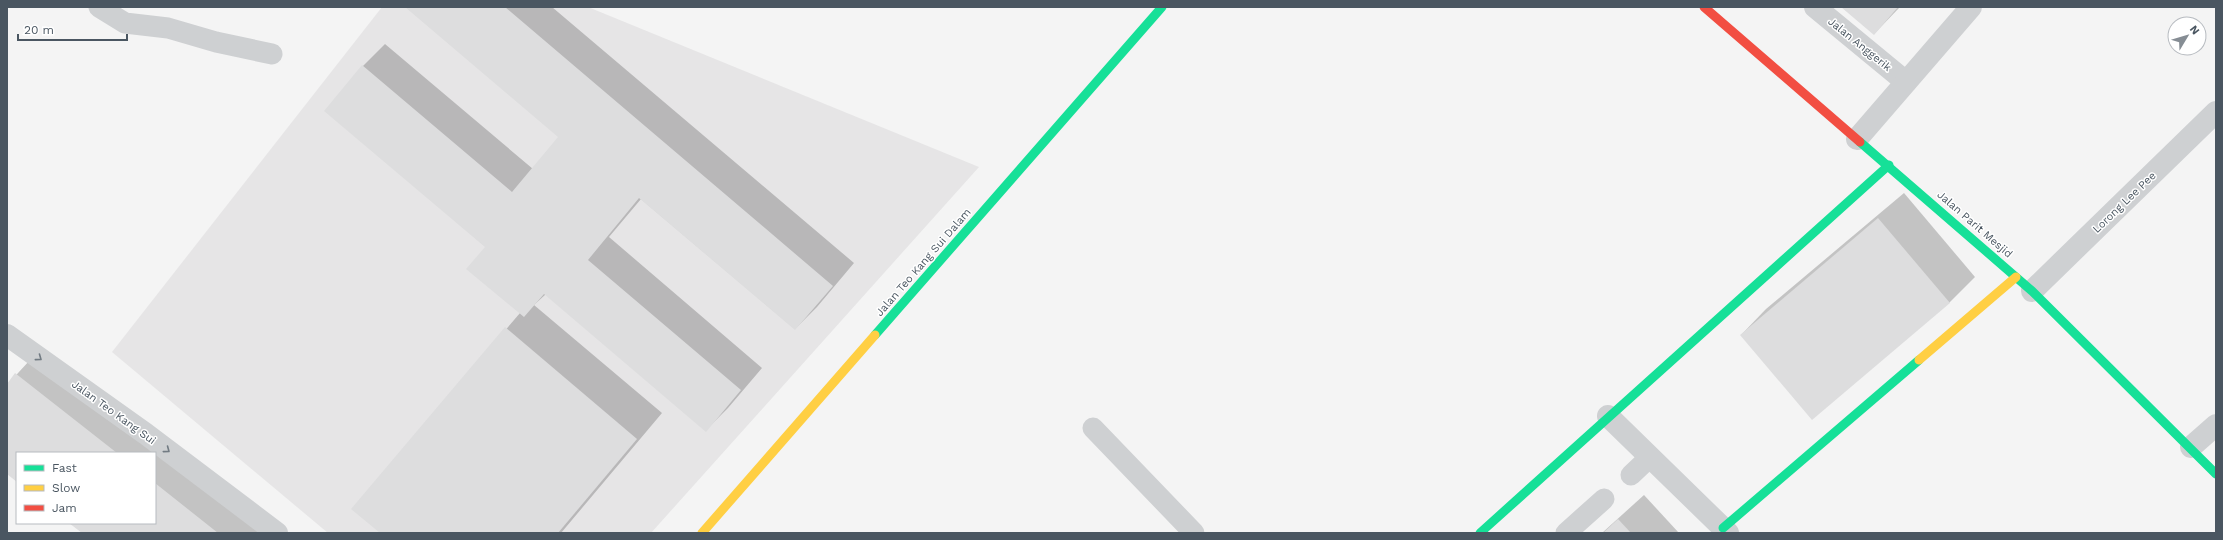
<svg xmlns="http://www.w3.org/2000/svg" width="2223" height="540" font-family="'Work Sans',sans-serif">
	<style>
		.education { fill: #e6e5e6 }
		.shadow { fill: #0003 }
		.building { fill: #ddddde }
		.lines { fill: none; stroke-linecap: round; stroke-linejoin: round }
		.lane { stroke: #ced0d2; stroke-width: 21 }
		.street { stroke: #ced0d2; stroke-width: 22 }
		.fast { stroke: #16e098; stroke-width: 9 }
		.slow { stroke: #ffcf43; stroke-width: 9 }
		.jam { stroke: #f24e42; stroke-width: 9 }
		.oneway { stroke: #727b83 }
		.labels { text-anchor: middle; stroke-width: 3; stroke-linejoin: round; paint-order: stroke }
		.street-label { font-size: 11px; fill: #4a5661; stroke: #fff }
	</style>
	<rect width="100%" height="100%" fill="#f4f4f4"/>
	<polygon class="education" points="382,7 588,7 979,167 651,533 328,533 112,352"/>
	<g class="shadow">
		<polygon points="406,7 552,7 854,263 817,307 795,329 641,199 609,237 762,368 728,408 706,430 546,294 534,305 662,413 561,533 382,533 353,509 520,313 486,247 326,111 363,66 385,44 533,169 560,137"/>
		<polygon points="1842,7 1900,7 1874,34"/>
		<polygon points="1904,193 1975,277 1949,303 1741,335 1766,309"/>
		<polygon points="41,348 276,533 83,533 71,523 155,523 155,453 17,453 17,481 7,473 7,385"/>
		<polygon points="1644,495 1679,533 1602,533"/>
	</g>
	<g class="building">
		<polygon points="405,7 505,7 833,286 795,330 639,198 588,260 741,390 706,432 544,294 524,317 466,269 485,247 324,111 362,65 512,192 558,137"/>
		<polygon points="1841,7 1898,7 1874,35"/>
		<polygon points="1878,218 1950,303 1812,420 1740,335"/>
		<polygon points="505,327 637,439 558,533 380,533 351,509"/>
		<polygon points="15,373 117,453 17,453 17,482 7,474 7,384"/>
		<polygon points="155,483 218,533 82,533 69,523 155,523"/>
		<polygon points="1618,519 1631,533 1603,533"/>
	</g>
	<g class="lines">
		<g class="lane">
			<polyline points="99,7 125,23 168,28 216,42 272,54"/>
			<polyline points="1093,428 1194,533"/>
			<polyline points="1631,475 1650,457"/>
			<polyline points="1566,533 1604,499"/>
		</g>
		<g class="street">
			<polyline points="1815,7 1906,82"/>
			<polyline points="1857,139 1971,7"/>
			<polyline points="2032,291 2216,112"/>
			<polyline points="7,335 146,434 277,533"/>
			<polyline points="1608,416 1728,533"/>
			<polyline points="2191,447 2216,425"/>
		</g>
		<g class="fast">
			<polyline points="1860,142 2032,291 2216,474"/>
			<polyline points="875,335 1162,7"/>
			<polyline points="1723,528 1919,360"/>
			<polyline points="1480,533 1889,165"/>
		</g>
		<g class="slow">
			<polyline points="1919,360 2016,277"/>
			<polyline points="702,533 875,335"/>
		</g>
		<polyline class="jam" points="1704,7 1860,142"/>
	</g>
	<defs><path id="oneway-chevron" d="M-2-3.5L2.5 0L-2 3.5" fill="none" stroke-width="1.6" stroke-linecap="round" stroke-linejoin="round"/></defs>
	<g class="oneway">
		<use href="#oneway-chevron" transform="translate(39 358) rotate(36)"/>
		<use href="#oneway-chevron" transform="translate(167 450) rotate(37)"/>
	</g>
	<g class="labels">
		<g class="street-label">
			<text transform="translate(1860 44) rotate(39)" y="4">Jalan Anggerik</text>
			<text transform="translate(2124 202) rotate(-44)" y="4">Lorong Lee Pee</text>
			<text transform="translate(1975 224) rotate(41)" y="4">Jalan Parit Mesjid</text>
			<text transform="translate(923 262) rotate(-49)" y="4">Jalan Teo Kang Sui Dalam</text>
			<text transform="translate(114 412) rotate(36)" y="4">Jalan Teo Kang Sui</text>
		</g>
	</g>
	<rect width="2223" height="540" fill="none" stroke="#4a5661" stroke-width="16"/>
	<rect x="16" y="452" width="140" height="72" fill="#ffffff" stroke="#b7bbc0"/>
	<rect x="24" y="465" width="20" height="6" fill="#16e098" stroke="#b7bbc0"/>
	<text x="52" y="472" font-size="12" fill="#4a5661">Fast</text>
	<rect x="24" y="485" width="20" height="6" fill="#ffcf43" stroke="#b7bbc0"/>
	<text x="52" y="492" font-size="12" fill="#4a5661">Slow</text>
	<rect x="24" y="505" width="20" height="6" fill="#f24e42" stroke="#b7bbc0"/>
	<text x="52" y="512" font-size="12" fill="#4a5661">Jam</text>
	<g transform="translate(2187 36) rotate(52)"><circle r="19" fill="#ffffff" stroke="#b7bbc0"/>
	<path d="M0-3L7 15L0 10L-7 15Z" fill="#868d94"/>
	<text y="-6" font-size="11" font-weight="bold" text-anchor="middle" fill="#4a5661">N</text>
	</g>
	<path d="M18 34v6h109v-6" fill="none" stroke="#4a5661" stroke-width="2"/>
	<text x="24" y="34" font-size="12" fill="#4a5661" stroke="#ffffff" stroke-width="3" paint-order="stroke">20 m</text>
</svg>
